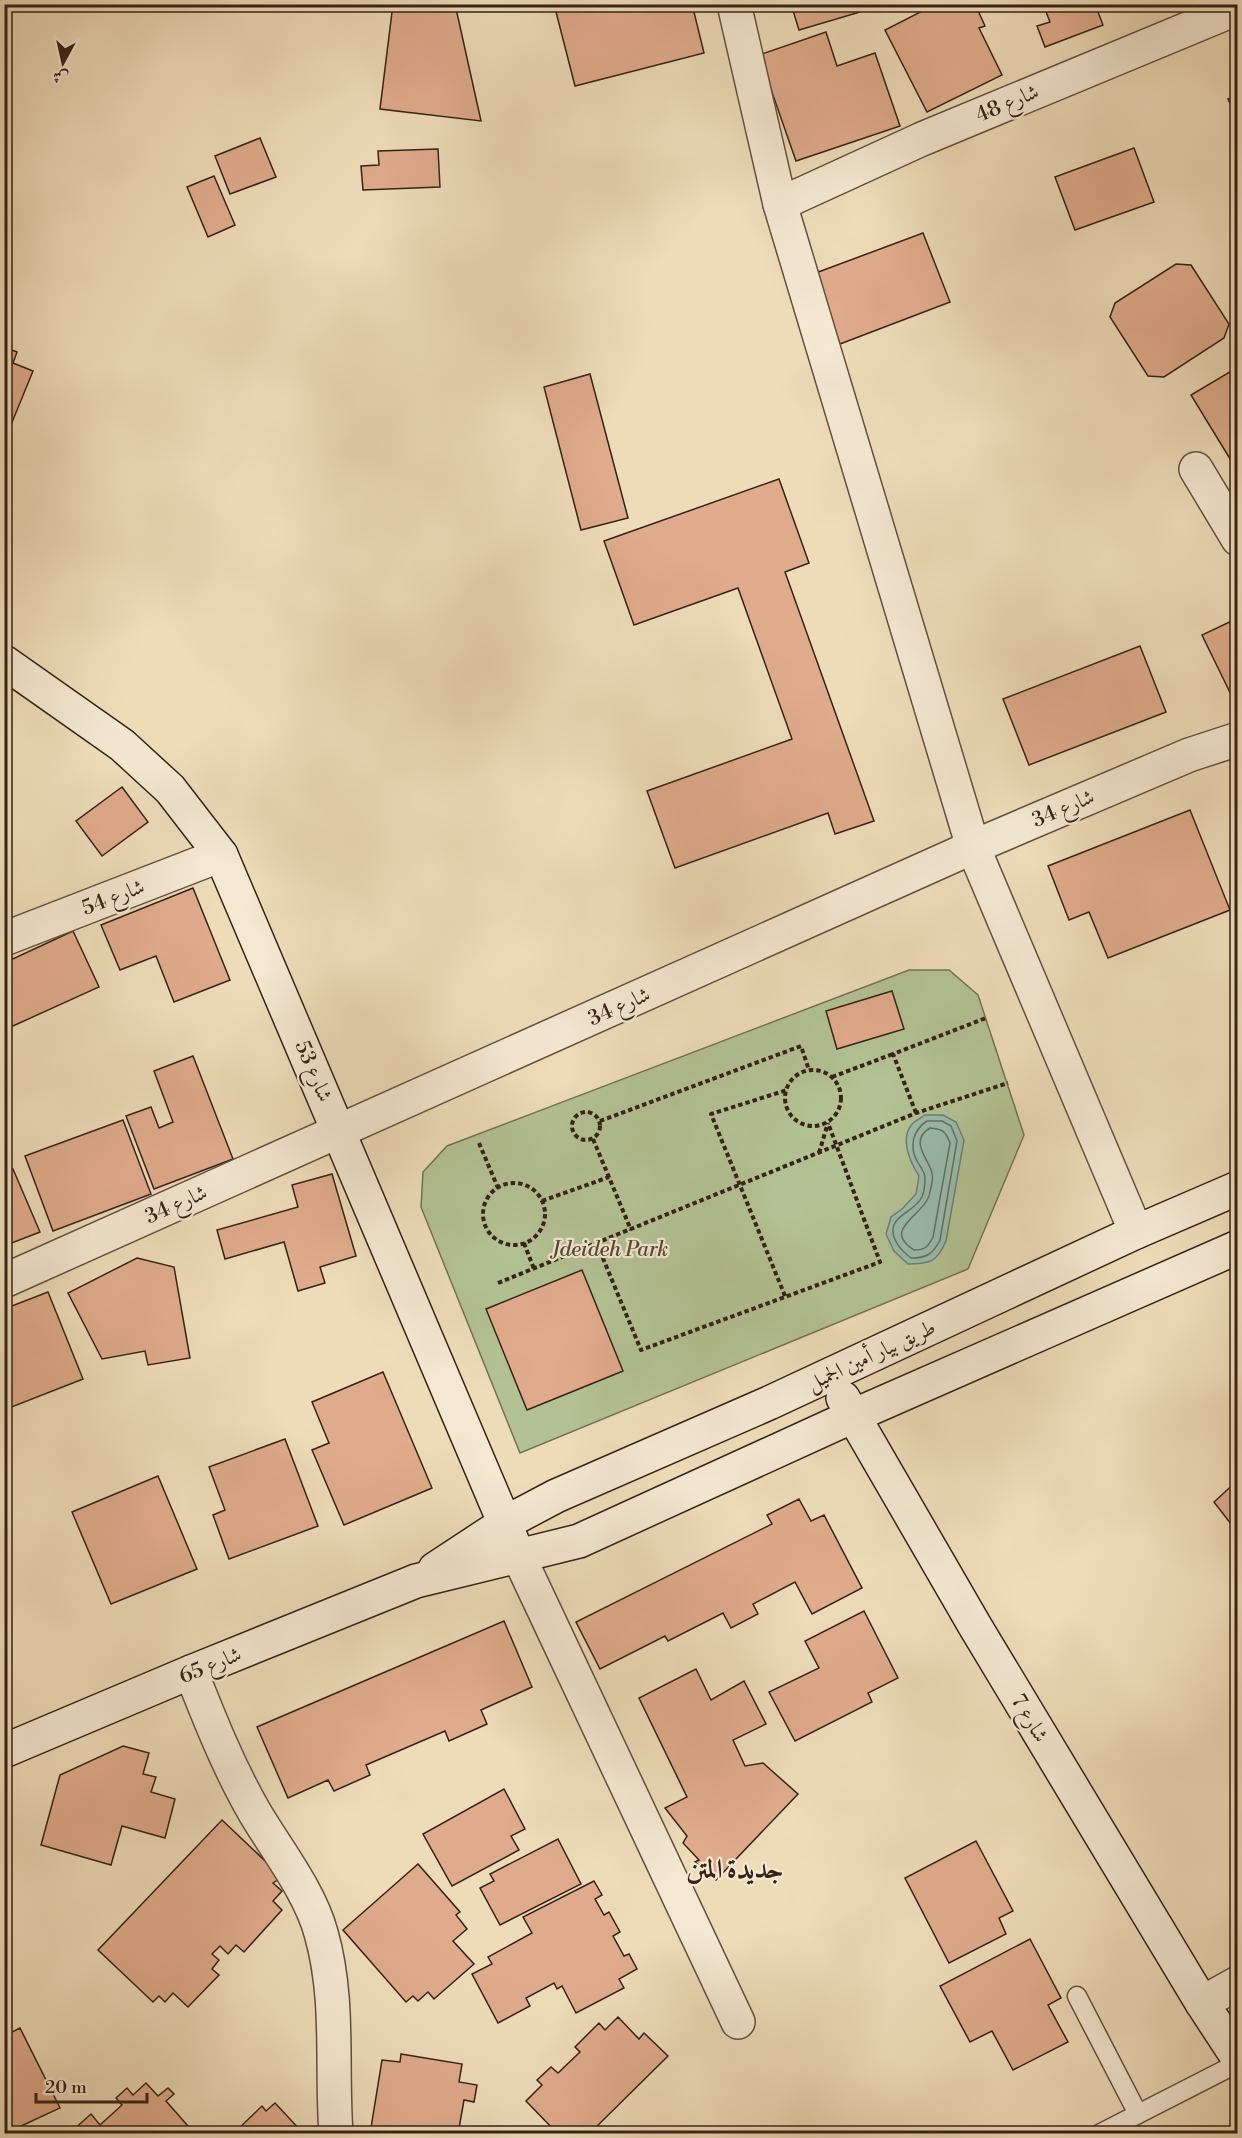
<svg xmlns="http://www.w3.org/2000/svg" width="1242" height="2138" font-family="'Libre Bodoni',Amiri,serif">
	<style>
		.green { fill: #b3c294; stroke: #747255; stroke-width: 1.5 }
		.water { fill: #99bcad; stroke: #717e71; stroke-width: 1.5 }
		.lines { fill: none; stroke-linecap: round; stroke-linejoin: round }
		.shore { stroke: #676f62; stroke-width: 1.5 }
		.building { fill: #e0ab8c; stroke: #352216; stroke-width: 1.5 }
		.lane-casing { stroke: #63503f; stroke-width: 21 }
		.street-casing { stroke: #63503f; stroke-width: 36 }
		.secondary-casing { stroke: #352216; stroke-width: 36 }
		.path { stroke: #352216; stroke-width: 4; stroke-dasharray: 4.5 3; stroke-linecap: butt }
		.lane { stroke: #f4e8d2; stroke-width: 18 }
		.street { stroke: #f4e8d2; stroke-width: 33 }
		.secondary { stroke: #f4e8d2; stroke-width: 33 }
		.labels { text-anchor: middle; stroke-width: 4.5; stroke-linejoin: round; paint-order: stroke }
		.street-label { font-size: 21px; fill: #352216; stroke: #f4e8d2 }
		.park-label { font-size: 21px; font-style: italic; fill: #544a36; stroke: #f4e8d2 }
		.district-label { font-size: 27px; font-weight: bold; fill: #352216; stroke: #f4e8d2 }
	</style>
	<rect width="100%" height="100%" fill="#eedcb9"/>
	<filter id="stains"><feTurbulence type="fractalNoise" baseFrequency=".00333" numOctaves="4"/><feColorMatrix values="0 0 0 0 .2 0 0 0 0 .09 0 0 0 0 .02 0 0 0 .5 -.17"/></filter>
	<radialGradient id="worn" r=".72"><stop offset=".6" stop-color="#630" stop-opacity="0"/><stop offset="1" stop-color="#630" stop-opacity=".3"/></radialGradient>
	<polygon class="green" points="909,970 949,970 978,995 1024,1135 968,1269 520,1453 421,1207 423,1172 447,1146"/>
	<path class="water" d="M925,1115H943L956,1122L964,1140L946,1241C937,1262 930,1264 908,1264L894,1251L886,1234L891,1217L902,1209L916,1194L919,1176C910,1162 899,1138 913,1123C917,1120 922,1117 925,1115Z"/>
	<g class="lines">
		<g class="shore">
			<path d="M927,1121H942L951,1126L957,1141L940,1240C933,1254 927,1258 911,1258C900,1250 885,1233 898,1219C905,1212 917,1207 922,1197C924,1192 925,1183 925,1178C925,1171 920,1167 917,1161C909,1146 913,1130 927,1121Z"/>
			<path d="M930,1128C942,1129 946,1131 950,1143L933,1237C928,1247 925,1250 914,1250C880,1228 926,1216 930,1192C931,1186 934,1179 932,1173C929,1159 908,1141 930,1128Z"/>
		</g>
	</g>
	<g class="building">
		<polygon points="393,4 455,4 481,121 380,109"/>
		<polygon points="554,4 692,4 704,53 575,86"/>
		<polygon points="791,4 858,4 860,12 799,30"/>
		<polygon points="936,4 975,4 985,26 979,28 1002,75 927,112 885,30"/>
		<polygon points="1043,4 1095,4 1103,25 1045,47 1037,26 1050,22"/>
		<polygon points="826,32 837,66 875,53 900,126 796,161 759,55"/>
		<polygon points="1238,95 1238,121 1228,99"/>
		<polygon points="260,138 276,177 230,194 215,156"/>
		<polygon points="1134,148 1154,202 1075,230 1055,177"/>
		<polygon points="438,149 440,187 363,190 361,166 379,165 378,151"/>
		<polygon points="214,176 235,225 208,237 187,187"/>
		<polygon points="923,233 950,302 840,344 813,274"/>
		<polygon points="1176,264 1191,265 1229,324 1224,338 1164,377 1148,376 1110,317 1115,303"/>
		<polygon points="4,347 17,352 13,363 33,371 4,442"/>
		<polygon points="1238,367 1238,466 1235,467 1191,395"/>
		<polygon points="590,374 628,518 581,530 544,387"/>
		<polygon points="779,479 809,563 785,572 874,821 835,834 828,813 675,868 647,791 792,739 738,588 634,625 604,541"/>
		<polygon points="1238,618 1238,709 1202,635"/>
		<polygon points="1140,646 1166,712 1029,765 1003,699"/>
		<polygon points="122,787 148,822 102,856 76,821"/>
		<polygon points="1190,810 1230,910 1108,958 1089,912 1069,920 1048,866"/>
		<polygon points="193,888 230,980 174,1002 156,956 120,970 101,925"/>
		<polygon points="73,931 99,987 4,1030 4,963"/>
		<polygon points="892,991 904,1029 837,1049 826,1011"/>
		<polygon points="193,1056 233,1159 154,1189 126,1116 151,1107 159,1128 173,1122 154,1071"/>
		<polygon points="123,1120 151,1194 53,1231 25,1156"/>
		<polygon points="13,1169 40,1232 4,1246 4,1173"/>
		<polygon points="332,1174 356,1256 320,1267 325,1283 298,1291 284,1242 225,1259 217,1230 298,1207 292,1185"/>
		<polygon points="137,1258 174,1267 190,1358 148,1365 145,1351 102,1359 68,1293"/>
		<polygon points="582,1270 623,1371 527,1410 486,1309"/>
		<polygon points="48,1292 83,1379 4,1410 4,1309"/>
		<polygon points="383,1372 432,1488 344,1525 312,1450 329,1443 312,1402"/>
		<polygon points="285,1439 318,1526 229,1559 213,1515 225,1510 209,1467"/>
		<polygon points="158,1476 197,1569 111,1604 72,1512"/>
		<polygon points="1238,1480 1238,1533 1214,1502"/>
		<polygon points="799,1499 811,1521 824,1515 862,1588 812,1614 795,1582 753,1604 758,1614 731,1628 723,1613 668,1641 665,1636 600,1669 576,1622 772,1524 767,1515"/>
		<polygon points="864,1611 898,1678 868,1693 872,1702 795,1741 769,1692 819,1668 805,1641"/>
		<polygon points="504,1621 532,1687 481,1710 487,1724 449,1741 445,1731 366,1765 370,1775 334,1791 328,1780 288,1798 257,1727"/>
		<polygon points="696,1669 711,1700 744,1681 766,1724 733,1740 745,1766 763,1763 798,1794 716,1880 695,1862 699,1860 683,1843 687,1836 665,1808 687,1797 639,1698"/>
		<polygon points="123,1746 149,1753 143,1774 156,1777 151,1792 175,1799 165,1838 122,1826 111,1865 41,1845 60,1775"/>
		<polygon points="504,1789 525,1829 511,1836 519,1850 452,1886 423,1834"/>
		<polygon points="222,1820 282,1877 273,1883 282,1891 273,1901 282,1910 244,1952 236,1945 228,1954 220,1946 212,1954 219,1960 212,1969 219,1975 188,2007 173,1993 165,2002 159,1996 153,2002 98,1950"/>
		<polygon points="558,1839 581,1884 500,1925 480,1888 494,1881 490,1874"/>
		<polygon points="976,1841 1013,1911 999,1918 1006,1934 949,1963 905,1878"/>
		<polygon points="418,1864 460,1912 456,1915 467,1929 453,1941 474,1964 434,1999 428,1992 418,2001 413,1996 406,2002 343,1930"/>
		<polygon points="594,1881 602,1895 595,1899 604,1915 609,1912 620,1932 613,1936 624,1956 629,1954 637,1969 619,1979 624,1988 576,2013 562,1986 557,1989 554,1983 526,1998 530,2006 498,2023 472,1974 492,1964 488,1957 532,1933 523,1917"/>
		<polygon points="1030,1939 1061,1998 1048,2005 1068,2042 1013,2070 992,2031 970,2042 940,1986"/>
		<polygon points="618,2017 639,2039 644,2033 668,2056 589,2134 558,2134 526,2101 542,2085 537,2080 551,2067 558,2073 580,2052 575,2047 599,2023 605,2030"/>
		<polygon points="20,2028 60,2108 4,2134 4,2036"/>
		<polygon points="401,2054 462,2064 459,2082 477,2085 474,2102 464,2100 458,2134 370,2134 382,2060 400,2062"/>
		<polygon points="146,2083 158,2096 168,2088 174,2094 166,2101 195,2134 76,2134 73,2130 91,2114 100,2125 122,2105 116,2098 127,2088 133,2095"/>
		<polygon points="275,2103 304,2134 233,2134 262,2106 266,2111"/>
	</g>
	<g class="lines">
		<g class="lane-casing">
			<g id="lane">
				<polyline points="1077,1996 1138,2114"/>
				<polyline points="1099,2134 1238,2063"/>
			</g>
		</g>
		<g class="street-casing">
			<g id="street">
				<polyline points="734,4 780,204 973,847 1136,1232"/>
				<polyline points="780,204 922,139 1238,8"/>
				<polyline points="1196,469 1238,539"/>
				<polyline points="4,939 221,855"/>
				<polyline points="4,1281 973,847 1189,755 1238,739"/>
				<polyline points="519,1557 738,2022"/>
				<path d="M191,1672C210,1720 229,1768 255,1813C277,1850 310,1892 321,1933C340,1999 331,2066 336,2134"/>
				<polyline points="1202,2003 1238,1983"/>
			</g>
		</g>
		<g class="secondary-casing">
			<g id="secondary">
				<polyline points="4,662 122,745 170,789 221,855 519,1557"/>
				<polyline points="843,1398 975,1626 1202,2003 1238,2058"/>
				<polyline points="435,1569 505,1523 556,1496 769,1403 1136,1232 1238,1188"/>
				<polyline points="4,1751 191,1672 416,1581 579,1541 853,1416 1238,1247"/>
			</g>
		</g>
		<g class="path">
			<circle cx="813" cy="1098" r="28"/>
			<polyline points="832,1077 893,1054"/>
			<circle cx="586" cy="1126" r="14"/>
			<polyline points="916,1113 893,1054 986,1018"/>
			<polyline points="600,1121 801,1046 809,1070"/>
			<polyline points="593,1139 631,1230"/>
			<polyline points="479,1143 498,1188"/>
			<polyline points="819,1153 828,1123"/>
			<circle cx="514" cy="1214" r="31"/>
			<polyline points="542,1201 609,1177"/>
			<polyline points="524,1243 534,1269"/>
			<polyline points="597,1244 641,1350 880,1262 828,1123"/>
			<polyline points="498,1283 916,1113 1008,1083"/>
			<polyline points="785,1296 711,1114 787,1090"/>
		</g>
		<use href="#lane" class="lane"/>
		<use href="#street" class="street"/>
		<use href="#secondary" class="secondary"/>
	</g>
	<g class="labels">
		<g class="street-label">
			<text transform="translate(1007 103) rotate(-23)" y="7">شارع 48</text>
			<text transform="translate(1063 808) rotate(-23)" y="7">شارع 34</text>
			<text transform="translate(113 897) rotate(-21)" y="7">شارع 54</text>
			<text transform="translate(619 1006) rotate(-24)" y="7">شارع 34</text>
			<text transform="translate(314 1071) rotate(67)" y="7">شارع 53</text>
			<text transform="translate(176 1204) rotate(-24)" y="7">شارع 34</text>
			<text transform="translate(871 1355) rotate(-25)" y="7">طريق بيار أمين الجميل</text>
			<text transform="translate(210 1665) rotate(-22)" y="7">شارع 65</text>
			<text transform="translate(1030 1718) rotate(59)" y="7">شارع 7</text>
		</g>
		<g class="park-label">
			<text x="610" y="1256">Jdeideh Park</text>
		</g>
		<g class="district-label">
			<text x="735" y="1878">جديدة المتن</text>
		</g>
	</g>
	<rect width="1242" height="2138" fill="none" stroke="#eedcb9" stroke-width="24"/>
	<rect x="6" y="6" width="1230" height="2126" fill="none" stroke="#352216" stroke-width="3"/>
	<rect x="12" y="12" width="1218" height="2114" fill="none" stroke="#352216" stroke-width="1.5"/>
	<g transform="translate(63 63) rotate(188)" stroke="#f4e8d2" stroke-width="4.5" paint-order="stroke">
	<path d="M0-4.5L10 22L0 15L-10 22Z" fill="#352216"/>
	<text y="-9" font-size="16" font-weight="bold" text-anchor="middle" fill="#352216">ش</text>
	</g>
	<path d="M36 2093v9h111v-9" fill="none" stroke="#352216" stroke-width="3"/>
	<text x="45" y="2093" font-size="18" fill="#352216" stroke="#f4e8d2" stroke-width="4.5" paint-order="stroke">20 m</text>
	<rect width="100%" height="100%" filter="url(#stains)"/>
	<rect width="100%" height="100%" fill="url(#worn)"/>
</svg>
